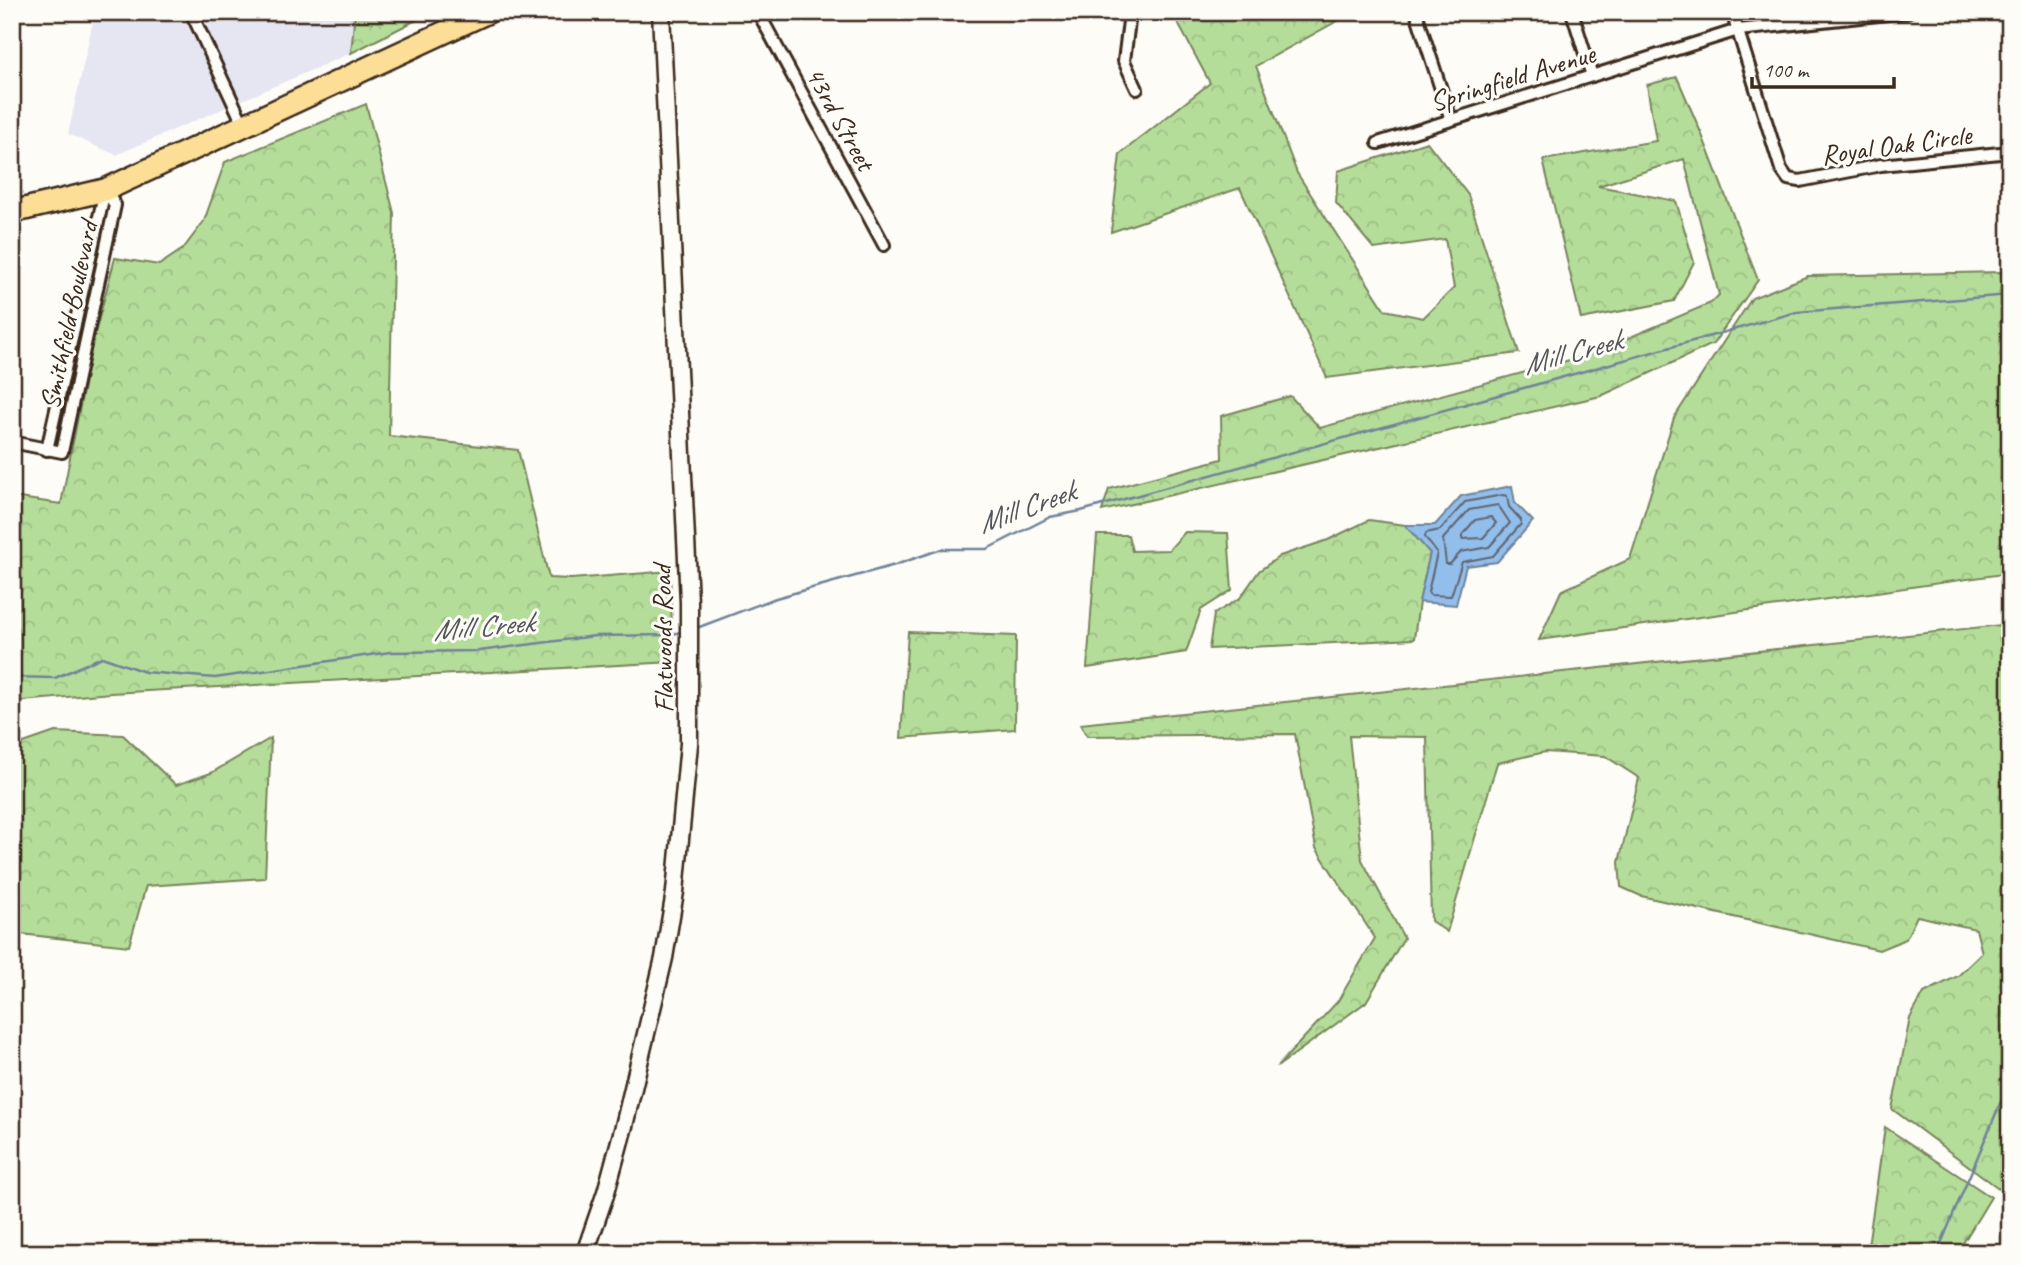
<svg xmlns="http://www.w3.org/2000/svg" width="2022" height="1265" font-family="Caveat,sans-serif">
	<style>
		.built { fill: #e6e6f2 }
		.forest { fill: url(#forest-crowns); stroke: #78845c; stroke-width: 2 }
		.water { fill: #92beeb; stroke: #6f8399; stroke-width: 2 }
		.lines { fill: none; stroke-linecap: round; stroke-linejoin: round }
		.shore { stroke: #5e6570; stroke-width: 2 }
		.stream { stroke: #6f8399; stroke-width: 2.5 }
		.street-casing { stroke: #3b2a1e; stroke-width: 16 }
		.secondary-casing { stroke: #3b2a1e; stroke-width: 21 }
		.highway-casing { stroke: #3b2a1e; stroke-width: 26 }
		.street { stroke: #fdfcf7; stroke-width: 10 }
		.secondary { stroke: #fdfcf7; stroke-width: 16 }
		.highway { stroke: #fcde96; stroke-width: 21 }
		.labels { text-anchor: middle; stroke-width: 6; stroke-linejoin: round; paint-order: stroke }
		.street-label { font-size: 28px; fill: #3b2a1e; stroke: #fdfcf7 }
		.water-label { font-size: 30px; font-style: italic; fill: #55565c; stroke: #fdfcf7 }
	</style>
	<defs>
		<pattern id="forest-crowns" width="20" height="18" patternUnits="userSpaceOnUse" patternTransform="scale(1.75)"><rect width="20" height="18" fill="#b5dd9a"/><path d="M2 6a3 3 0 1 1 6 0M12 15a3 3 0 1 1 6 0" fill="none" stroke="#9dbe84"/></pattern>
	</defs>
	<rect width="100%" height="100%" fill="#fdfcf7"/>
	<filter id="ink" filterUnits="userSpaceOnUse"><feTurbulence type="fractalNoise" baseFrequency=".0143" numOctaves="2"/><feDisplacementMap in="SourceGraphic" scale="14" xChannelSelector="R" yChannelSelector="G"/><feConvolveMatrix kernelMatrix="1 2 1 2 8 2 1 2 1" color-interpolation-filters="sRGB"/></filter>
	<g filter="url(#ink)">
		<polygon class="built" points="95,12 355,12 351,53 116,155 68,134"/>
		<g class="forest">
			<polygon points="355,12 432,12 351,53"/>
			<polygon points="1172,12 1337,12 1339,20 1256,66 1297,173 1385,310 1423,318 1454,288 1445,239 1374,249 1336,203 1338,171 1427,142 1468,195 1519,353 1327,378 1240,188 1111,232 1120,154 1210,83"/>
			<polygon points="1677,77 1702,135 1758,280 1713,344 1601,396 1102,511 1109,489 1222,459 1221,416 1290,396 1320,428 1588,355 1711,303 1719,295 1684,159 1598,186 1676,201 1694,262 1674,301 1581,319 1543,160 1656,141 1647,85"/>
			<polygon points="366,104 394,213 389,436 518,450 549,578 571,579 670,571 673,662 111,693 12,702 12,497 61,504 92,345 115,258 159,265 183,249 204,221 225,162"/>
			<polygon points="2002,272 2010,273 2010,573 1539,640 1561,591 1630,559 1674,418 1752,298 1808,276"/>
			<polygon points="1369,520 1405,525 1430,553 1419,602 1414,639 1209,649 1214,614 1240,598 1259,571 1280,556 1328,540"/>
			<polygon points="1185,532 1228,533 1232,590 1201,610 1186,652 1087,668 1097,535 1128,535 1132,551 1169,550"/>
			<polygon points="2010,624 2010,1194 2001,1190 1892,1109 1910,1018 1924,993 1958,976 1982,953 1976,929 1917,916 1906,939 1879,950 1641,896 1621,887 1619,862 1639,778 1605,756 1545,752 1497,763 1447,932 1431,921 1427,737 1349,736 1362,860 1404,938 1366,1002 1277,1067 1338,1001 1375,938 1316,848 1295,734 1087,736 1080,724"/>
			<polygon points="908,632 1016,636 1015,729 901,738"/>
			<polygon points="55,732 123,735 176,785 211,773 271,738 265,878 146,886 129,946 12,933 12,747"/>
			<polygon points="1885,1127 1991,1197 1957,1253 1867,1253"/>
		</g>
		<polygon class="water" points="1512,486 1515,503 1533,521 1497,562 1466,566 1456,605 1419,602 1430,553 1405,525 1435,525 1461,496"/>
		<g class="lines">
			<g class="shore">
				<polygon points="1503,495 1507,496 1509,507 1521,520 1521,524 1493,556 1462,562 1451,596 1430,595 1428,592 1437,553 1425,537 1426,533 1440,530 1465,502"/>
				<polygon points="1498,505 1510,523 1489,547 1461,552 1450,564 1446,564 1443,539 1469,510"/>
				<polygon points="1491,517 1496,523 1483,538 1462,539 1462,535 1475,520"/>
			</g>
			<g class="stream">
				<polyline points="694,629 776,598 895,565 942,549 987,549 1050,517 1081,511 1797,312 2010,295"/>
				<polyline points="12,677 55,678 102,657 145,672 215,678 390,652 479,651 595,636 669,635 684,631"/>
				<polyline points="1937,1253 2010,1080"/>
			</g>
			<g class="street-casing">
				<g id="street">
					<polyline points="191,12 244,126"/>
					<polyline points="758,12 884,245"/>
					<polyline points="1126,12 1129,21 1124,61 1137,89"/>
					<polyline points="1416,12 1451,120"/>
					<polyline points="1572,12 1592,76"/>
					<polyline points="1732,12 1781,169 1788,179 1800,181 1881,165 2010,152"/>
					<polyline points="1378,143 1738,30 1907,12"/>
					<polyline points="12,442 62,452 115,205 105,190"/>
					<polyline points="47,450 105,190"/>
				</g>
			</g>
			<g class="secondary-casing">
				<polyline id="secondary" points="585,1253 606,1192 624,1126 664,958 675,892 689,744 689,602 661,12"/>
			</g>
			<g class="highway-casing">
				<polyline id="highway" points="12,212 105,190 488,12"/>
			</g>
			<use href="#street" class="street"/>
			<use href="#secondary" class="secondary"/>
			<use href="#highway" class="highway"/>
		</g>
	</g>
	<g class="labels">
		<g class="street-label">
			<text transform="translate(1512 77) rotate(-17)" y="10">Springfield Avenue</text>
			<text transform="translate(841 118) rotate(61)" y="10">43rd Street</text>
			<text transform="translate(1896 144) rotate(-8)" y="10">Royal Oak Circle</text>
			<text transform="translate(68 315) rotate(-78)" y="10">Smithfield Boulevard</text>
			<text transform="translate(662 639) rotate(-91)" y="10">Flatwoods Road</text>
		</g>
		<g class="water-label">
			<text transform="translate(1572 352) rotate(-15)" y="10">Mill Creek</text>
			<text transform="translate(1026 507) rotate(-20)" y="10">Mill Creek</text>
			<text transform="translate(483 626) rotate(-5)" y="10">Mill Creek</text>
		</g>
	</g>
	<rect width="2022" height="1265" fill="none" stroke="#fdfcf7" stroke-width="42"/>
	<rect x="21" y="21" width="1980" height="1223" fill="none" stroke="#3b2a1e" stroke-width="2.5" filter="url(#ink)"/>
	<path d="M1752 77v10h142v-10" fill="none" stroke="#3b2a1e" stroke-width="3.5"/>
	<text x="1763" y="77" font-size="21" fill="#3b2a1e" stroke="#fdfcf7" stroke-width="5" paint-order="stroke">100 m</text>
</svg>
